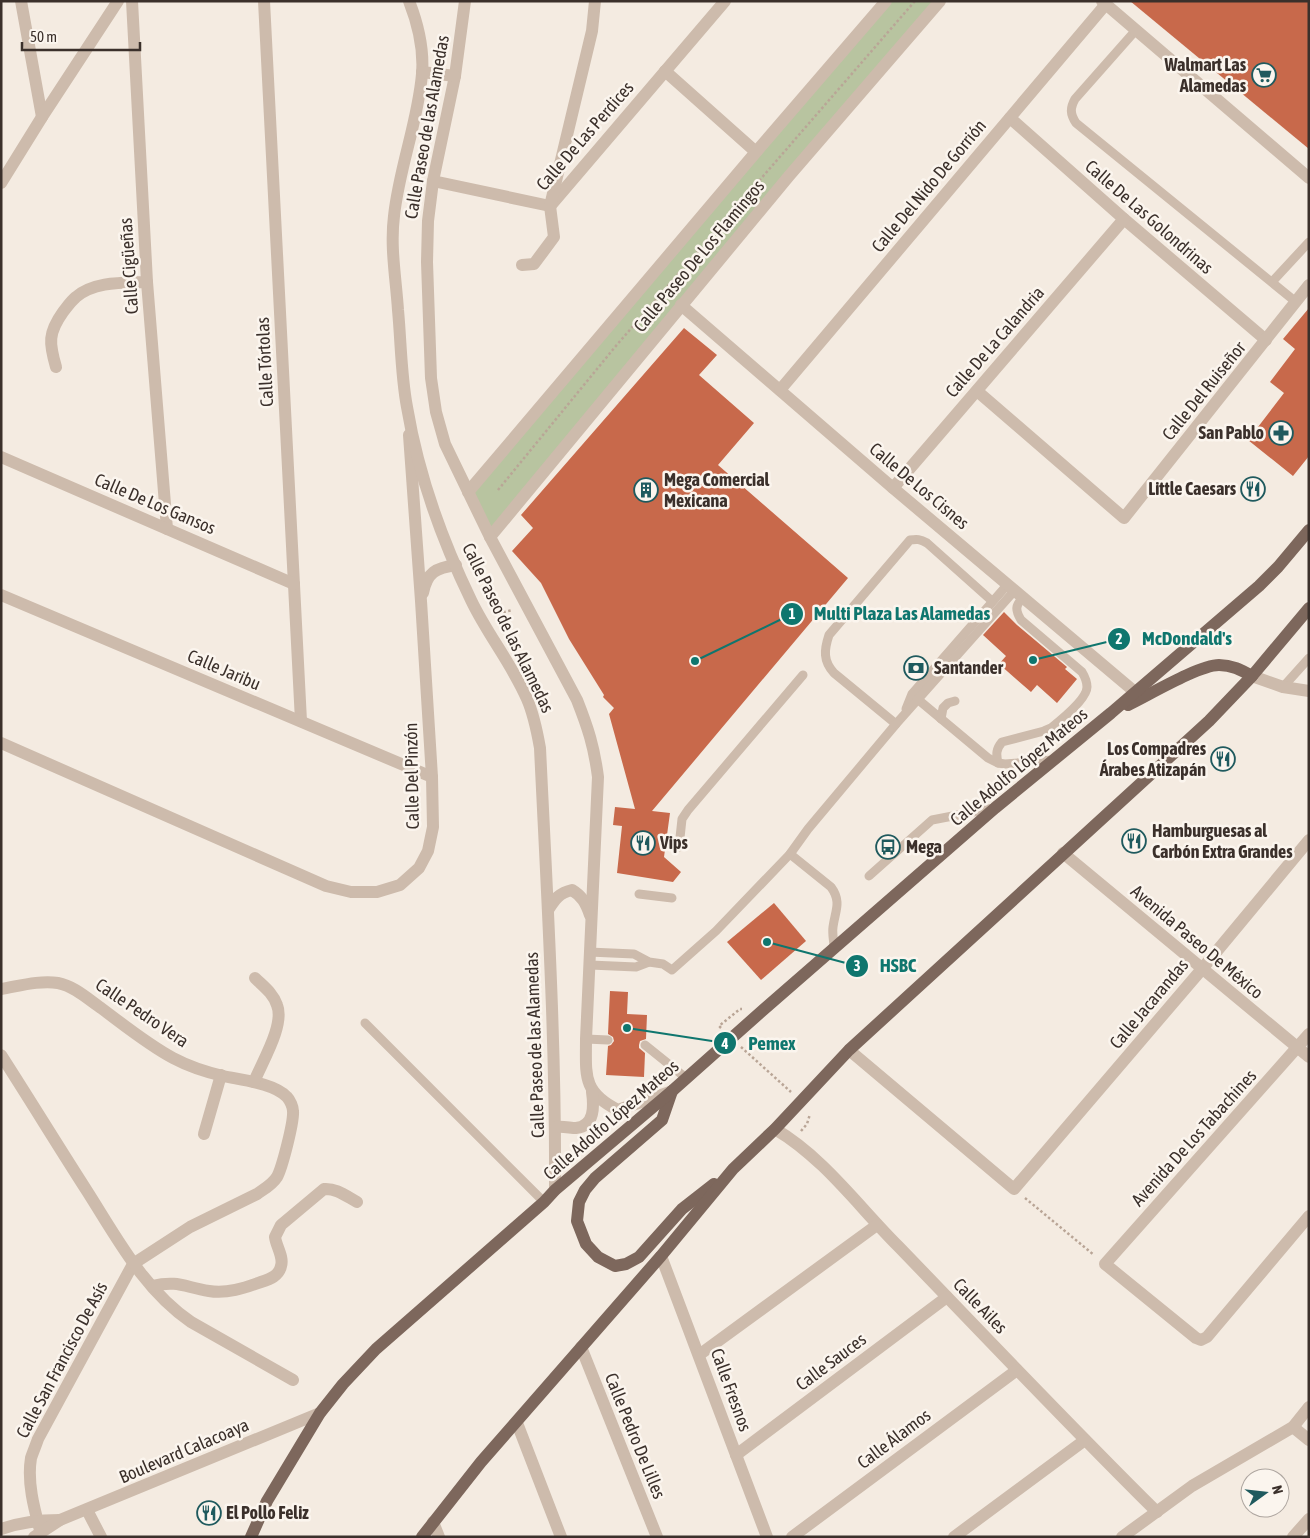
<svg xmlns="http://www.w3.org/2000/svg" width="1310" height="1538" font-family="'Asap Condensed',sans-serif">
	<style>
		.green { fill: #b8c4a0 }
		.building { fill: #c8694b }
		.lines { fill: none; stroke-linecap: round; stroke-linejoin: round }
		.path { stroke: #b9a596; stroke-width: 2.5; stroke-dasharray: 2.5 2.5; stroke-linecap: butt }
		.service { stroke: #cdbbac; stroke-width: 9 }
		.minor { stroke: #cdbbac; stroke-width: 12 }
		.tertiary { stroke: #cdbbac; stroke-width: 12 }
		.primary { stroke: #7d675c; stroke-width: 12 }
		.labels { text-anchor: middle; stroke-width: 5; stroke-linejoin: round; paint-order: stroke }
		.poi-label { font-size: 18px; font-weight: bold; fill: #3b302b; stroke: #fbf5ee; text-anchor: start }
		.street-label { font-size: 18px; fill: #3b302b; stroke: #fbf5ee }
		.leader { fill: none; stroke: #0f766e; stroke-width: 2 }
		.callout-dot { fill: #0f766e; stroke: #fbf5ee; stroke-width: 2 }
		.mark-label { font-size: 15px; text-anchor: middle; font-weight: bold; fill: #fff }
		.callout-label { font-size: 19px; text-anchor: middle; font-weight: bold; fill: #0f766e; stroke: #fbf5ee; stroke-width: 5; stroke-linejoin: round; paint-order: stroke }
	</style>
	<rect width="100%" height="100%" fill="#f4ebe1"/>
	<polygon class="green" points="888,1 940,1 490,537 468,492"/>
	<g class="building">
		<polygon points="1130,1 1309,1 1309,149"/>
		<polygon points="1309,308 1309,456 1293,476 1248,440 1284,393 1270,382 1295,349 1283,339"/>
		<polygon points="684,328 717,355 699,375 754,423 718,465 848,578 652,811 670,813 664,857 681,872 673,882 617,873 622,826 613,825 615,807 635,809 609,714 614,708 603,697 604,695 569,639 541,583 512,551 533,528 521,515"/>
		<polygon points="1004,612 1017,625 1067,667 1065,669 1077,679 1057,703 1037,685 1031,692 999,664 1006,656 983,635"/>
		<polygon points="774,903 806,941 761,980 727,942"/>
		<polygon points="610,991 628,992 627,1014 647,1015 646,1039 640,1041 639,1045 639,1048 645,1053 644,1077 606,1075 608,1046 611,1045 614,1041 613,1037 608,1034"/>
	</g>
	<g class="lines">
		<g class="path">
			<polyline points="498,490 615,347 915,1"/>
			<polyline points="484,595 492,593 504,612 513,610"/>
			<polyline points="721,1028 719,1026 740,1009 742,1009"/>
			<polyline points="741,1047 791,1092"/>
			<polyline points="801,1131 807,1124 810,1114"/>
			<polyline points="1025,1198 1094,1255"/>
		</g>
		<g class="service">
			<path d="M1136,30L1075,99C1070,108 1070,114 1076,123L1296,302"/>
			<polyline points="1272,282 1309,242"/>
			<polyline points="1283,687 1309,658"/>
			<polyline points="915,697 988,758 998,763 1005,764 1053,760"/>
			<polyline points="906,709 912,694 1008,584"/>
			<polyline points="941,719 943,708 948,703 955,701"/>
			<path d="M896,724L834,673C823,661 824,650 829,635L910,540C917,539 920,539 927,543L992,601"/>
			<path d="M998,763C996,754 996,749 1002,742L1044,731L1051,728C1061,720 1087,699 1087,687C1087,681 1085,677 1082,672L1021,620C1015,610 1015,605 1024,597"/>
			<polyline points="679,847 682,819 688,810 803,675"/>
			<path d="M790,854L831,887C842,902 835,911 833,927C832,934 834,941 834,948"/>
			<polyline points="869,876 932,820 994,808"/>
			<polyline points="639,894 672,898"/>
			<polyline points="589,952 634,954 649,962 663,964 672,970 716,931 790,854 808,829 896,724 1015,590"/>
			<polyline points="590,965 636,967 649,962"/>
			<polyline points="365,1023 544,1202"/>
			<polyline points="586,1039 608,1040"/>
			<polyline points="645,1045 686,1078"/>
		</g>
		<g class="minor">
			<polyline points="21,1 42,117"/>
			<polyline points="132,1 147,282 167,529"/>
			<polyline points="264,1 301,721"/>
			<polyline points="1102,1 1309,178"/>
			<polyline points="665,71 756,152"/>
			<polyline points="1010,118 1124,219 1266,340"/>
			<polyline points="433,181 550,206"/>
			<polyline points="1,183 42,117 118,1"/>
			<polyline points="551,205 725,1"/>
			<polyline points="522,265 534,264 554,237 550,206 592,31 595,1"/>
			<polyline points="681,305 893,488 1135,692"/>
			<path d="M56,367C49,343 48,333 63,312C67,307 71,301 76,297C95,281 124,283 147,282"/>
			<polyline points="780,390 1106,4"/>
			<polyline points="977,391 1124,518 1309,285"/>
			<polyline points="1,457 294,584"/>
			<polyline points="893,488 1124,219"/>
			<polyline points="468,492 756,152 886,1"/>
			<polyline points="490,537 789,176 940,1"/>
			<path d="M423,593C427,572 436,568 456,565"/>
			<polyline points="1,595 432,777"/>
			<polyline points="1252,676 1283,687 1309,691"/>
			<polyline points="1,743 326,886 351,892 377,892 400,885 419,868 428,851 433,827 432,777 421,601 409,435"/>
			<path d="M1,989C19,986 40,980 58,983C74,986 88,999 101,1008C124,1025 147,1044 173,1058C188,1066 206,1072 223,1076C241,1080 274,1083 287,1097C290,1100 293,1107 293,1111C294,1122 282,1168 277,1177C272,1185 264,1189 257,1194L190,1227L133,1264L38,1439C36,1445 33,1452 31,1458C27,1482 34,1508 40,1530"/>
			<polyline points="1309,1034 1105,1264 1196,1338 1201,1340 1207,1337 1309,1216"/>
			<polyline points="849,1050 1014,1189 1202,969 1309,840"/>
			<path d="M1,1055C30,1100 58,1146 87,1191C117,1238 144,1290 191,1322L293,1380"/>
			<path d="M254,1082C262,1062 285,1025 277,1005C273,993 263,986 255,978"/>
			<path d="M775,1129C824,1158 858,1206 898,1246C984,1335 1069,1425 1157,1512"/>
			<polyline points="204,1134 221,1075"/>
			<polyline points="661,1256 767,1537"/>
			<path d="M152,1286C178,1280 184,1287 209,1291C227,1294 244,1288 261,1282C270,1279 279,1276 281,1266C284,1257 276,1246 275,1237L281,1225L324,1189C336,1188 346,1196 357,1202"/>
			<polyline points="699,1355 877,1225"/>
			<polyline points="517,1423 561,1537"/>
			<polyline points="1293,1427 1309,1440"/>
			<polyline points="736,1455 947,1297"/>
			<polyline points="87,1510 101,1537"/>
			<polyline points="433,1522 439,1537"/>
			<polyline points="792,1537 1017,1370"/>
			<polyline points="954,1537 1085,1440"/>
			<polyline points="1122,1537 1192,1486 1293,1427 1309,1407"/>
			<polyline points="1293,1537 1309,1519"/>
		</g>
		<g class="tertiary">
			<path d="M409,1C418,24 424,50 422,74C418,122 399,168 394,216C390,247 396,279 398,310C401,342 401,376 407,407C418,473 442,540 471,600C487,634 512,664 527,699C534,715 537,731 540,748C547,895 556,1043 555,1190"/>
			<path d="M465,1L455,76L433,181L428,221L427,262L431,378L436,412L445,444L490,537L577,700C588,728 594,746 598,777L586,1039C586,1075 582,1092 618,1110L670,1092"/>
			<polyline points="422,72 455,76"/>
			<polyline points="1063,853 1309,1057"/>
			<path d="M548,910C555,899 559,893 572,890C582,896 586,903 590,915"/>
			<path d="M556,1127C562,1126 571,1128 576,1128C595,1126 594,1106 592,1092"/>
			<polyline points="581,1347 657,1537"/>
			<path d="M1,1529C21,1522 39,1520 60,1520"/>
			<polyline points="34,1537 60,1520 320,1413"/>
		</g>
		<g class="primary">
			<path d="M1128,705C1149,695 1199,665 1219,665C1232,665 1241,670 1252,676"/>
			<polyline points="672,1091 662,1120 595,1178 585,1190 579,1202 577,1221 586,1244 598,1257 615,1266 626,1264 639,1257 682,1209 714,1184"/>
			<polyline points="251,1537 267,1501 320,1413 343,1384 376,1349 544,1202 555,1190 672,1091 762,1011 995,808 1111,713 1259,586 1278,567 1309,530"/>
			<polyline points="422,1537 481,1462 661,1256 733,1169 775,1129 849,1050 1209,721 1252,676 1309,608"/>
		</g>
	</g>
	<defs>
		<g id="supermarket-ring" transform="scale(1.25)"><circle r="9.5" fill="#fbf5ee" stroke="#1f5a5e" stroke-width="1.5"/><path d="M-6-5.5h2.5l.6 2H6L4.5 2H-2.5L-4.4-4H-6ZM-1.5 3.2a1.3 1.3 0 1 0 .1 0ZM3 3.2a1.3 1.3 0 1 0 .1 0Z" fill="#1f5a5e"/></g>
		<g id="pharmacy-ring" transform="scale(1.25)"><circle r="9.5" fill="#fbf5ee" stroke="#1f5a5e" stroke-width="1.5"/><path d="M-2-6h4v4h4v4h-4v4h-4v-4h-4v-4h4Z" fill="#1f5a5e"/></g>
		<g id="restaurant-ring" transform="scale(1.25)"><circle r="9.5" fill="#fbf5ee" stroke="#1f5a5e" stroke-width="1.5"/><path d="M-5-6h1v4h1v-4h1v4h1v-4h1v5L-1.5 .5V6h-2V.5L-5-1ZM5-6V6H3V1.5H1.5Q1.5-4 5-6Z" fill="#1f5a5e"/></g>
		<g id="building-ring" transform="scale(1.25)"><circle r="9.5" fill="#fbf5ee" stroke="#1f5a5e" stroke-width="1.5"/><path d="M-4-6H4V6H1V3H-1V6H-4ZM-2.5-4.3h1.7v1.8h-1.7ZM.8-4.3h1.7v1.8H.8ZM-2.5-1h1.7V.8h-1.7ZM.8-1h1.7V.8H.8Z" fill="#1f5a5e"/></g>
		<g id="bank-ring" transform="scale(1.25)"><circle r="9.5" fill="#fbf5ee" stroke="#1f5a5e" stroke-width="1.5"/><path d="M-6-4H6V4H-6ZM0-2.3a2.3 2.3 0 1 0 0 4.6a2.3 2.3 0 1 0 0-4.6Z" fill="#1f5a5e"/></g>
		<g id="bus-ring" transform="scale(1.25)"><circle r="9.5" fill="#fbf5ee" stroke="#1f5a5e" stroke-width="1.5"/><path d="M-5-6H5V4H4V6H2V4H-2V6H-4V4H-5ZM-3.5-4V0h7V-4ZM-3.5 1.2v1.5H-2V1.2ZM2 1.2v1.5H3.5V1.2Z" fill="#1f5a5e"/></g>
	</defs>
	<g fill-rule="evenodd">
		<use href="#supermarket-ring" x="1264" y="75"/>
		<use href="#pharmacy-ring" x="1281" y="433"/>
		<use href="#restaurant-ring" x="1253" y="489"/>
		<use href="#building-ring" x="646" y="490"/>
		<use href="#bank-ring" x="916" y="668"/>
		<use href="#restaurant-ring" x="1223" y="759"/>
		<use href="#restaurant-ring" x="1134" y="841"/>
		<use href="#restaurant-ring" x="643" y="843"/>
		<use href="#bus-ring" x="888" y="847"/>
		<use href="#restaurant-ring" x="209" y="1513"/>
	</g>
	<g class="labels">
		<g class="poi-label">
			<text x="1246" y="71" text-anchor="end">Walmart Las<tspan x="1246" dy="21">Alamedas</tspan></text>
			<text x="1264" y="439" text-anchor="end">San Pablo</text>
			<text x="664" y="486">Mega Comercial<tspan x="664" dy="21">Mexicana</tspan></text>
			<text x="1236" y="495" text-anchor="end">Little Caesars</text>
			<text x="934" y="674">Santander</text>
			<text x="1206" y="755" text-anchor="end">Los Compadres<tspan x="1206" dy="21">Árabes Atizapán</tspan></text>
			<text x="1152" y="837">Hamburguesas al<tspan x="1152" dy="21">Carbón Extra Grandes</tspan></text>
			<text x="660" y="849">Vips</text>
			<text x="906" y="853">Mega</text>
			<text x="226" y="1519">El Pollo Feliz</text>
		</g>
		<g class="street-label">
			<text transform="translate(427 127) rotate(-80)" y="6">Calle Paseo de las Alamedas</text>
			<text transform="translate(585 136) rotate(-49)" y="6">Calle De Las Perdices</text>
			<text transform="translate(929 186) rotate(-50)" y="6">Calle Del Nido De Gorrión</text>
			<text transform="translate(1149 217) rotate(41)" y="6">Calle De Las Golondrinas</text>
			<text transform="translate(699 256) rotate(-50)" y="6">Calle Paseo De Los Flamingos</text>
			<text transform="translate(129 266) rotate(-94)" y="6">Calle Cigüeñas</text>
			<text transform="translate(995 342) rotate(-49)" y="6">Calle De La Calandria</text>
			<text transform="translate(265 362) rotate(-93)" y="6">Calle Tórtolas</text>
			<text transform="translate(1204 391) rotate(-51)" y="6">Calle Del Ruiseñor</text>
			<text transform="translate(919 486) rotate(40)" y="6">Calle De Los Cisnes</text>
			<text transform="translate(155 504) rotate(23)" y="6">Calle De Los Gansos</text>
			<text transform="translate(508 628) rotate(64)" y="6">Calle Paseo de las Alamedas</text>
			<text transform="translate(224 670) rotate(23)" y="6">Calle Jaribu</text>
			<text transform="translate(1019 767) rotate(-40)" y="6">Calle Adolfo López Mateos</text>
			<text transform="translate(412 776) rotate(-91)" y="6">Calle Del Pinzón</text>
			<text transform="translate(1197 942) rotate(40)" y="6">Avenida Paseo De México</text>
			<text transform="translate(1149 1004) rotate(-50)" y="6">Calle Jacarandas</text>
			<text transform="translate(142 1013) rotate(34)" y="6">Calle Pedro Vera</text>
			<text transform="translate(535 1045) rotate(-92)" y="6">Calle Paseo de las Alamedas</text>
			<text transform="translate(611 1120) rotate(-41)" y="6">Calle Adolfo López Mateos</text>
			<text transform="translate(1194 1138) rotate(-48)" y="6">Avenida De Los Tabachines</text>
			<text transform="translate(980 1306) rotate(46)" y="6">Calle Ailes</text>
			<text transform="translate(62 1360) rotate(-62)" y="6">Calle San Francisco De Asís</text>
			<text transform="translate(831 1362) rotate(-37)" y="6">Calle Sauces</text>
			<text transform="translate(731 1390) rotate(70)" y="6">Calle Fresnos</text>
			<text transform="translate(635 1436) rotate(68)" y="6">Calle Pedro De Lilles</text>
			<text transform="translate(894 1439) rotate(-37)" y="6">Calle Álamos</text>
			<text transform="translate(184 1451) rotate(-23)" y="6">Boulevard Calacoaya</text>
		</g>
	</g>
	<path class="leader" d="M695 661L792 614M1033 660L1119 639M767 942L857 966M627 1028L725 1043"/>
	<g class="callout-dot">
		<circle cx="695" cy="661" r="5"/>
		<circle cx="1033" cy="660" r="5"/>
		<circle cx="767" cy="942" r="5"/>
		<circle cx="627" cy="1028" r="5"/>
		<circle cx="792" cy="614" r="12"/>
		<circle cx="1119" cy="639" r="12"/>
		<circle cx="857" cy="966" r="12"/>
		<circle cx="725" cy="1043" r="12"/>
	</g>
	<g class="mark-label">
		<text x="792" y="619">1</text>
		<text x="1119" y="644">2</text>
		<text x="857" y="971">3</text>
		<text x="725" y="1049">4</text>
	</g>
	<g class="callout-label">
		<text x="902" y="620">Multi Plaza Las Alamedas</text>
		<text x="1187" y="645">McDondald's</text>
		<text x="898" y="972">HSBC</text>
		<text x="772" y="1050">Pemex</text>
	</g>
	<rect width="1310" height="1538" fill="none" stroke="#3b302b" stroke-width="5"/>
	<g transform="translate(1265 1493) rotate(75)"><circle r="24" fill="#fbf5ee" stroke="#aea6a0"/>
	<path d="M0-4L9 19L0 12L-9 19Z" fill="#1f5a5e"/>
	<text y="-8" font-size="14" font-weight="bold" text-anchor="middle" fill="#3b302b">N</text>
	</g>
	<path d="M22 42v8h118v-8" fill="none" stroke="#3b302b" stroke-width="2.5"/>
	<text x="30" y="42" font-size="15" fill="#3b302b" stroke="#fbf5ee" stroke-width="4" paint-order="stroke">50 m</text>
</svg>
